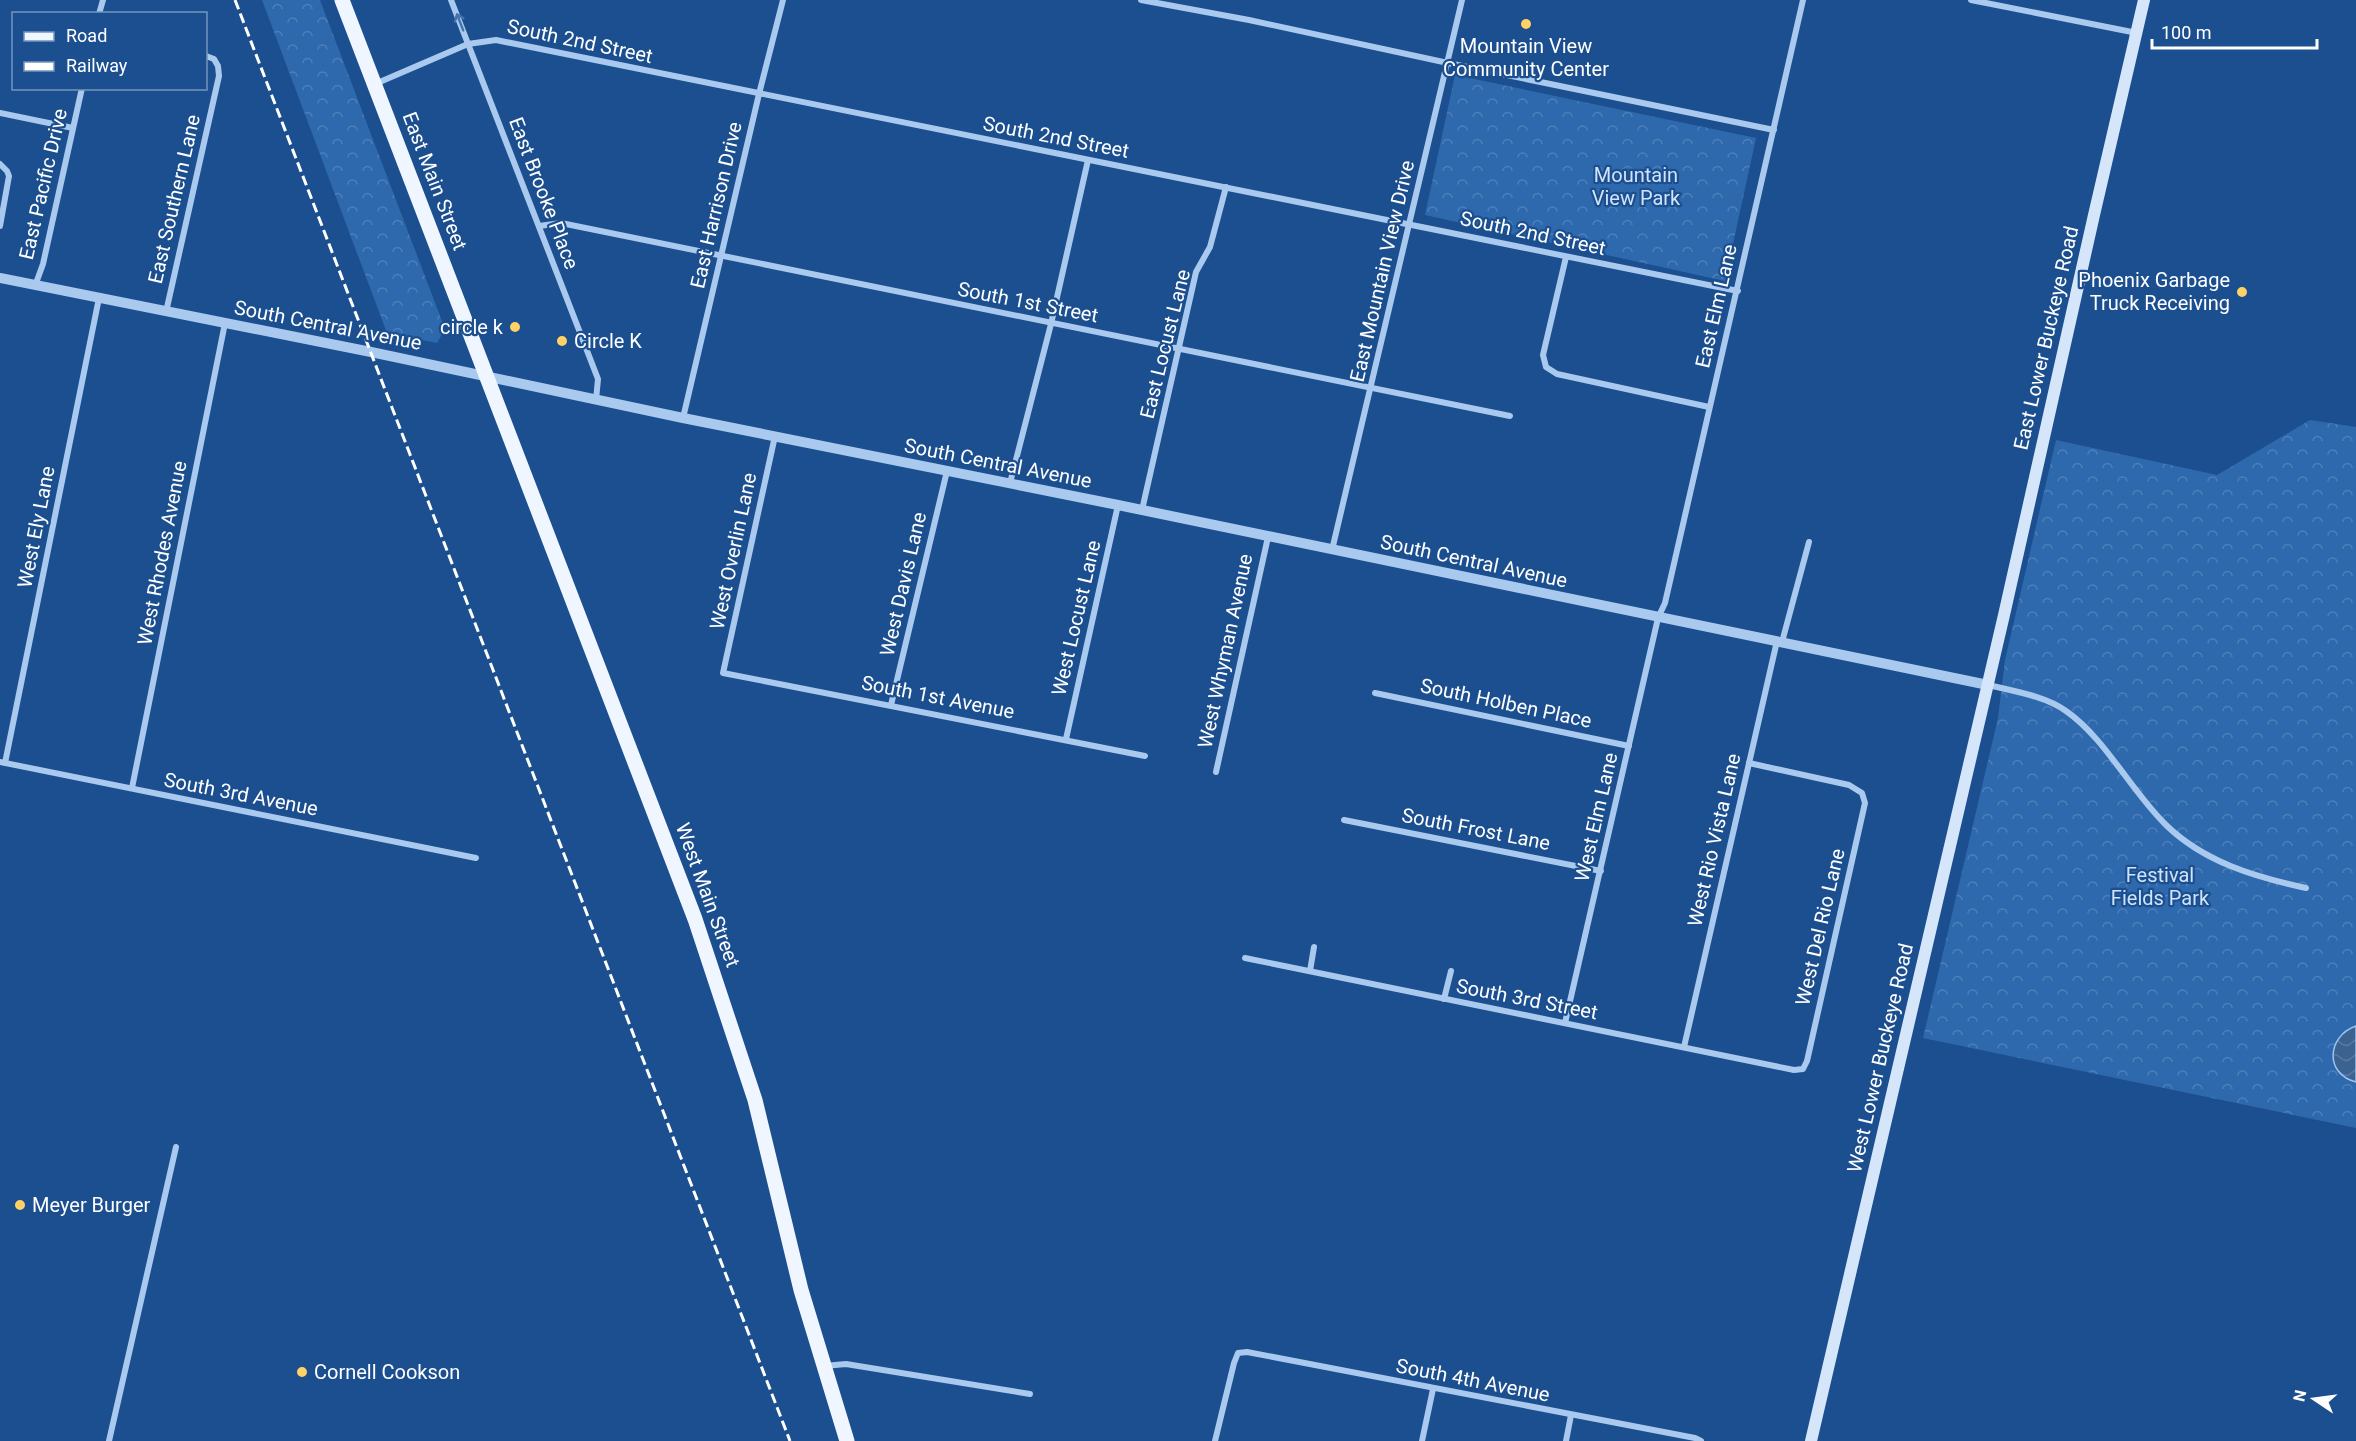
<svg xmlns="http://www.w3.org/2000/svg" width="2356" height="1441" font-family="Roboto,sans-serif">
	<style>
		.forest { fill: url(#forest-crowns) }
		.water { fill: url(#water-waves); stroke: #9cc4f0; stroke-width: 1.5 }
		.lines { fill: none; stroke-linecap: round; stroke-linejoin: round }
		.minor { stroke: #a9c9ee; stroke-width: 6 }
		.tertiary { stroke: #a9c9ee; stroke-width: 10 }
		.secondary { stroke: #d6e6fa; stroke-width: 12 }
		.primary { stroke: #f0f6ff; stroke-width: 15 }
		.rail { stroke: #fff; stroke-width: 3; stroke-dasharray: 10 4.5; stroke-linecap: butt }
		.oneway { stroke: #4674ac }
		.poi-dot { fill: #ffd166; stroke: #1b4f8f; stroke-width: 2 }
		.labels { text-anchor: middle; stroke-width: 4.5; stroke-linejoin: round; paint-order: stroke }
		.street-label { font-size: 20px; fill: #fff; stroke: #1b4f8f }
		.poi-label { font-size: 20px; fill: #fff; stroke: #1b4f8f; text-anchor: start }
		.park-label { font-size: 20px; fill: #cfe3fa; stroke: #1b4f8f }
	</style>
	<defs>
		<pattern id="forest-crowns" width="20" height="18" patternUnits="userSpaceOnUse" patternTransform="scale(1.5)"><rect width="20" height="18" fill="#2e69ad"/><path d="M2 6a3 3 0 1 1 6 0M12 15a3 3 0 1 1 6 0" fill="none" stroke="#4d80b9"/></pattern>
		<pattern id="water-waves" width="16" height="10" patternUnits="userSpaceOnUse" patternTransform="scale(1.5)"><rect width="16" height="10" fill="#3c6290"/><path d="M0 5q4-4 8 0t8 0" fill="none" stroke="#597aa1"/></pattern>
	</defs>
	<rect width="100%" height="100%" fill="#1b4f8f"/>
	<g class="forest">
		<polygon points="262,0 320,0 445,329 437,343 387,333"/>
		<polygon points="1455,75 1756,138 1725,281 1425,215"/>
		<polygon points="2310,420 2356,427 2356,1128 1923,1038 1998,718 2005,660 2056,440 2217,475"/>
	</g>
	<path class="water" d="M2356,1026V1082C2324,1074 2327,1036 2356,1026Z"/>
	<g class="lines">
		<g class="minor">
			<polyline points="451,0 598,379 596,400"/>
			<polyline points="1141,0 1249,20 1448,63 1774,130"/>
			<polyline points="1971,0 2137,33"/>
			<polyline points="99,14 103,0"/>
			<polyline points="375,84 468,44 496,40 1738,291"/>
			<polyline points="0,113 73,128"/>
			<polyline points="0,164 7,171 9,176 0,226"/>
			<polyline points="539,226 561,223 1510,416"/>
			<polyline points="1566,257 1543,355 1546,367 1557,374 1709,407"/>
			<polyline points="35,286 43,264 82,88"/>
			<polyline points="166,312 219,76 218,66 214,59 206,56"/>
			<polyline points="683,418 759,94 783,0"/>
			<polyline points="775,436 723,673 1145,756"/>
			<polyline points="1010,483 1051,324 1088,160"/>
			<polyline points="1142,510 1196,272 1210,247 1226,187"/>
			<polyline points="1332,550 1462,0"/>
			<polyline points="1782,642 1809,542"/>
			<path d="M1988,685C2013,691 2045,696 2066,711C2105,738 2131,791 2166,825C2204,862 2255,877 2306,888"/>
			<polyline points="1375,693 1629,746"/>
			<polyline points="891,705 947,471"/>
			<polyline points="1066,739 1118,505"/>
			<polyline points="0,762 476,858"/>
			<polyline points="5,763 99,298"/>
			<polyline points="1216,772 1268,537"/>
			<polyline points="132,788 225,323"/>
			<polyline points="1344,820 1601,871"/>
			<polyline points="1245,958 1794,1070 1803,1069 1807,1061 1865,803 1862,793 1849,785 1749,763"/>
			<polyline points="1310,971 1314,947"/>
			<polyline points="1444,999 1451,971"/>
			<polyline points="1565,1023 1658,618 1665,603 1803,0"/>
			<polyline points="1684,1047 1777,641"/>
			<polyline points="824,1366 846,1364 1030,1394"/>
			<polyline points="109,1441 176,1147"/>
			<polyline points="1215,1441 1234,1363 1238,1353 1247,1352 1695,1438 1701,1441"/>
			<polyline points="1422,1441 1433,1389"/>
			<polyline points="1566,1441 1571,1415"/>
		</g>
		<polyline class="tertiary" points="0,278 371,352 683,418 1118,505 1988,685"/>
		<polyline class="secondary" points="1811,1441 2004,615 2094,215 2144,0"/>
		<polyline class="primary" points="342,0 695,919 755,1100 801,1290 847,1441"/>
		<polyline class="rail" points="235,0 790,1441"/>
	</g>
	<defs><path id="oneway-shaft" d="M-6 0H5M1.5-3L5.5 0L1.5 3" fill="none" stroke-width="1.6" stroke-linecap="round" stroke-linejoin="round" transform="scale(1.5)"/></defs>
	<use class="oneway" href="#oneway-shaft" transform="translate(460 22) rotate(-111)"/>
	<g class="poi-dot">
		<circle cx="1526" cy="24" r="6"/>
		<circle cx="2242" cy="292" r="6"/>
		<circle cx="515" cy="327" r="6"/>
		<circle cx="562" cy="341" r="6"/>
		<circle cx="20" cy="1205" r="6"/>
		<circle cx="302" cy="1372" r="6"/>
	</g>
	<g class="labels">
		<g class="street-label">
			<text transform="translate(580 41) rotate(12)" y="7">South 2nd Street</text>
			<text transform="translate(1056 137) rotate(11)" y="7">South 2nd Street</text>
			<text transform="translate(435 181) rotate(69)" y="7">East Main Street</text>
			<text transform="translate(43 184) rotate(-77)" y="7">East Pacific Drive</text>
			<text transform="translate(544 193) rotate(69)" y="7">East Brooke Place</text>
			<text transform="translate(174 199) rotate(-77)" y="7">East Southern Lane</text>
			<text transform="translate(716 205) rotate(-77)" y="7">East Harrison Drive</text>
			<text transform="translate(1533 233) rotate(12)" y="7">South 2nd Street</text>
			<text transform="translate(1382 271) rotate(-77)" y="7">East Mountain View Drive</text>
			<text transform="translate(1028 302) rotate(11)" y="7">South 1st Street</text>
			<text transform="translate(1716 306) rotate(-77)" y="7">East Elm Lane</text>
			<text transform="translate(328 325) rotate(11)" y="7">South Central Avenue</text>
			<text transform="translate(2046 338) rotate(-77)" y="7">East Lower Buckeye Road</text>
			<text transform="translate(1165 344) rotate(-76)" y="7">East Locust Lane</text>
			<text transform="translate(998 463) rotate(11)" y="7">South Central Avenue</text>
			<text transform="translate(36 527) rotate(-79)" y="7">West Ely Lane</text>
			<text transform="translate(733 551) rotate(-78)" y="7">West Overlin Lane</text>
			<text transform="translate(162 553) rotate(-79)" y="7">West Rhodes Avenue</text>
			<text transform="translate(1474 561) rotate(12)" y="7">South Central Avenue</text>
			<text transform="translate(903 584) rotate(-77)" y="7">West Davis Lane</text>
			<text transform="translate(1076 618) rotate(-77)" y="7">West Locust Lane</text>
			<text transform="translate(1225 651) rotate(-78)" y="7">West Whyman Avenue</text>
			<text transform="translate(938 697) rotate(11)" y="7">South 1st Avenue</text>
			<text transform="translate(1506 703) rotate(12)" y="7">South Holben Place</text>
			<text transform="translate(241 794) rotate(11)" y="7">South 3rd Avenue</text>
			<text transform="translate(1596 817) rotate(-77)" y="7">West Elm Lane</text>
			<text transform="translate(1476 829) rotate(11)" y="7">South Frost Lane</text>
			<text transform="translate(1714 840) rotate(-77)" y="7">West Rio Vista Lane</text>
			<text transform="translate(708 895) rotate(70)" y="7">West Main Street</text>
			<text transform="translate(1820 927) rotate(-77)" y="7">West Del Rio Lane</text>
			<text transform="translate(1527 999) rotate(11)" y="7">South 3rd Street</text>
			<text transform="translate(1880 1058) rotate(-77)" y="7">West Lower Buckeye Road</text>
			<text transform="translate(1473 1380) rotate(11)" y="7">South 4th Avenue</text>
		</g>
		<g class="poi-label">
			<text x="1526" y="53" text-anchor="middle">Mountain View<tspan x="1526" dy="23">Community Center</tspan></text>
			<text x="2230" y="287" text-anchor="end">Phoenix Garbage<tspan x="2230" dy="23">Truck Receiving</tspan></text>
			<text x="503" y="334" text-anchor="end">circle k</text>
			<text x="574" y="348">Circle K</text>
			<text x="32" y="1212">Meyer Burger</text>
			<text x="314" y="1379">Cornell Cookson</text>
		</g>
		<g class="park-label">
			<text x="1636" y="182">Mountain<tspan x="1636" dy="23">View Park</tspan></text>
			<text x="2160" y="882">Festival<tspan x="2160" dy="23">Fields Park</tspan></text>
		</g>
	</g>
	<rect x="12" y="12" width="195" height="78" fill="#1b4f8f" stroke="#7695bc" stroke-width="1.5"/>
	<rect x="24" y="32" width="30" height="9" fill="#f0f6ff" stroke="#7695bc" stroke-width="1.5"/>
	<text x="66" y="42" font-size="18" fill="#ffffff">Road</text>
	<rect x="24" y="62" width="30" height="9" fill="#ffffff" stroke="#7695bc" stroke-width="1.5"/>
	<text x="66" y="72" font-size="18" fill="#ffffff">Railway</text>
	<g transform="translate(2314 1399) rotate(283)" stroke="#1b4f8f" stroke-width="4.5" paint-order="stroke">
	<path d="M0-4.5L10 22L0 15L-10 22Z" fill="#ffffff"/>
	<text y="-9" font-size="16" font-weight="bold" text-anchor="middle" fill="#ffffff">N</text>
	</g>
	<path d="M2152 39v9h165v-9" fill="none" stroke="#ffffff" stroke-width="3"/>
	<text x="2161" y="39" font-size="18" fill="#ffffff" stroke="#1b4f8f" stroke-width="4.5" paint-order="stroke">100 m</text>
</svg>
